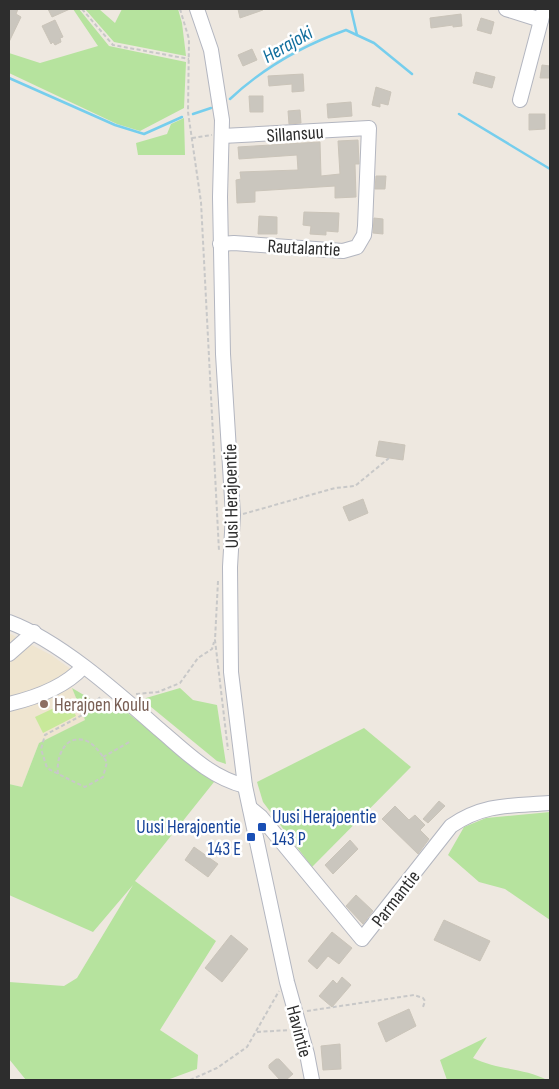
<svg xmlns="http://www.w3.org/2000/svg" width="559" height="1089" font-family="'Sofia Sans Condensed',sans-serif">
	<style>
		.education { fill: #efe5d0 }
		.green { fill: #b6e39e }
		.pitch { fill: #c8e99a }
		.lines { fill: none; stroke-linecap: round; stroke-linejoin: round }
		.stream { stroke: #76ceed; stroke-width: 2.5 }
		.building { fill: #cac6be; stroke: #cac4b9 }
		.minor-casing { stroke: #b3b6c0; stroke-width: 16 }
		.path { stroke: #c8c8c8; stroke-width: 2; stroke-dasharray: 4 2.5; stroke-linecap: butt }
		.minor { stroke: #fff; stroke-width: 14 }
		.education-dot { fill: #8d6e63; stroke: #fff; stroke-width: 2 }
		.transit-dot { fill: #1a4fb4; stroke: #fff; stroke-width: 2 }
		.labels { text-anchor: middle; stroke-width: 5; stroke-linejoin: round; paint-order: stroke }
		.street-label { font-size: 19px; fill: #2d2d2d; stroke: #fff }
		.education-label { font-size: 19px; fill: #785e54; stroke: #fff; text-anchor: start }
		.transit-label { font-size: 19px; fill: #164399; stroke: #fff; text-anchor: start }
		.water-label { font-size: 20px; font-style: italic; fill: #116e9d; stroke: #fff }
	</style>
	<rect width="100%" height="100%" fill="#eee8e0"/>
	<polygon class="education" points="9,633 51,655 72,670 72,688 85,720 39,743 22,787 9,784"/>
	<g class="green">
		<polygon points="73,9 79,9 109,46 186,62 184,108 140,131 117,124 9,73 9,53 40,63 98,46"/>
		<polygon points="85,9 99,9 115,23 122,9 178,9 182,23 186,56 114,42"/>
		<polygon points="184,118 185,155 138,155 136,143 167,134 171,124"/>
		<polygon points="72,688 116,714 124,710 214,782 135,881 216,941 160,1030 198,1055 197,1069 167,1080 26,1080 9,1059 9,982 64,986 77,978 133,885 93,932 9,895 9,784 22,787 39,743 85,720"/>
		<polygon points="180,688 193,700 217,705 226,764 217,761 145,702 146,698"/>
		<polygon points="364,728 411,767 312,867 263,802 257,782"/>
		<polygon points="550,812 550,920 505,889 479,882 448,855 464,827 486,818"/>
		<path d="M487,1037L473,1058C497,1070 525,1068 547,1080H447L440,1060Z"/>
	</g>
	<polygon class="pitch" points="69,701 76,716 43,733 35,717"/>
	<g class="lines">
		<g class="stream">
			<polyline points="351,9 357,35"/>
			<polyline points="9,78 115,125 144,134 182,117"/>
			<path d="M230,99C262,69 304,45 346,30L374,43L412,74"/>
			<polyline points="193,114 211,108"/>
			<polyline points="459,114 550,169"/>
		</g>
	</g>
	<g class="building">
		<polygon points="9,9 18,9 16,14 21,17 9,42"/>
		<polygon points="48,9 70,9 52,17"/>
		<polygon points="238,9 263,9 263,10 240,18"/>
		<polygon points="461,14 462,26 453,27 453,25 431,28 430,18"/>
		<polygon points="481,18 494,22 491,34 477,30"/>
		<polygon points="55,20 63,37 60,38 61,42 55,45 53,42 51,44 42,26"/>
		<polygon points="252,49 257,60 243,66 238,55"/>
		<polygon points="542,65 550,66 550,78 540,78"/>
		<polygon points="476,72 495,77 492,88 473,83"/>
		<polygon points="303,74 304,91 292,92 292,84 269,86 268,76"/>
		<polygon points="376,87 391,92 388,105 380,103 380,107 372,105"/>
		<polygon points="249,96 263,96 263,112 250,112"/>
		<polygon points="351,102 352,116 328,118 327,104"/>
		<polygon points="300,110 301,123 289,124 288,111"/>
		<polygon points="529,114 545,114 545,129 529,130"/>
		<polygon points="358,140 359,164 355,164 356,197 335,198 335,186 255,191 255,202 237,203 236,180 241,179 240,172 298,170 297,155 239,159 238,147 320,142 321,176 340,174 338,141"/>
		<polygon points="376,176 386,176 385,189 375,189"/>
		<polygon points="304,212 339,213 338,232 326,231 326,235 310,234 311,226 303,225"/>
		<polygon points="259,216 277,217 277,234 258,234"/>
		<polygon points="374,218 383,219 383,234 373,233"/>
		<polygon points="379,441 405,445 403,460 376,456"/>
		<polygon points="363,499 368,513 349,521 343,507"/>
		<polygon points="439,801 445,806 428,823 423,819"/>
		<polygon points="395,806 409,820 415,815 425,825 420,830 429,839 418,854 382,819"/>
		<polygon points="350,840 358,849 333,874 325,865"/>
		<polygon points="194,847 218,864 208,877 185,860"/>
		<polygon points="356,895 373,911 363,924 346,906"/>
		<polygon points="444,920 490,941 480,961 434,940"/>
		<polygon points="332,932 352,948 339,964 328,956 317,969 308,961"/>
		<polygon points="231,935 248,949 222,982 205,968"/>
		<polygon points="342,977 351,985 332,1007 319,996 333,980 337,984"/>
		<polygon points="409,1009 416,1026 386,1042 378,1023"/>
		<polygon points="340,1044 341,1069 323,1070 321,1046"/>
		<polygon points="276,1059 279,1059 293,1074 286,1080 280,1080 269,1068 269,1065"/>
	</g>
	<g class="lines">
		<g class="minor-casing">
			<g id="minor">
				<polyline points="197,9 211,50 222,120 220,197 223,354 233,515 230,567 231,672 245,786 287,982 307,1054 312,1080"/>
				<polyline points="506,9 541,20"/>
				<polyline points="520,100 544,9"/>
				<polyline points="220,244 234,243 343,251 357,247 364,235 365,226 369,128 222,136"/>
				<path d="M9,622C60,641 118,693 160,730C187,753 210,777 245,786"/>
				<polyline points="9,654 34,632"/>
				<path d="M9,704C34,698 65,687 83,667"/>
				<path d="M250,808L261,817L362,939L451,826C484,803 512,806 550,803"/>
			</g>
		</g>
		<g class="path">
			<polyline points="82,9 113,45 189,59"/>
			<polyline points="180,9 189,39 188,112 201,202 219,551"/>
			<polyline points="192,138 212,135"/>
			<polyline points="243,514 335,488 355,486 389,458"/>
			<polyline points="218,581 215,640 228,750"/>
			<polyline points="136,694 158,692 180,683 198,658 212,649 214,642"/>
			<polyline points="103,757 131,741"/>
			<path d="M58,774C56,758 64,735 84,740C95,743 101,755 107,762L103,777L85,787C72,781 60,775 47,768L41,749L45,735L88,712L100,697"/>
			<polyline points="307,1011 414,995 423,998 425,1001 423,1007"/>
			<polyline points="257,1032 289,1030"/>
			<polyline points="190,1080 217,1068 247,1047 279,991"/>
		</g>
		<use href="#minor" class="minor"/>
	</g>
	<circle class="education-dot" cx="44" cy="704" r="5"/>
	<g class="transit-dot">
		<rect x="257" y="822" width="10" height="10" rx="2.5"/>
		<rect x="246" y="832" width="10" height="10" rx="2.5"/>
	</g>
	<g class="labels">
		<g class="street-label">
			<text transform="translate(295 133) rotate(-4)" y="7">Sillansuu</text>
			<text transform="translate(304 247) rotate(3)" y="7">Rautalantie</text>
			<text transform="translate(230 496) rotate(-91)" y="7">Uusi Herajoentie</text>
			<text transform="translate(395 898) rotate(-52)" y="7">Parmantie</text>
			<text transform="translate(300 1031) rotate(75)" y="7">Havintie</text>
		</g>
		<g class="education-label">
			<text x="54" y="711">Herajoen Koulu</text>
		</g>
		<g class="transit-label">
			<text x="272" y="823">Uusi Herajoentie<tspan x="272" dy="22">143 P</tspan></text>
			<text x="241" y="833" text-anchor="end">Uusi Herajoentie<tspan x="241" dy="22">143 E</tspan></text>
		</g>
		<g class="water-label">
			<text transform="translate(287 44) rotate(-30)" y="7">Herajoki</text>
		</g>
	</g>
	<rect width="559" height="1089" fill="none" stroke="#2d2d2d" stroke-width="20"/>
</svg>
